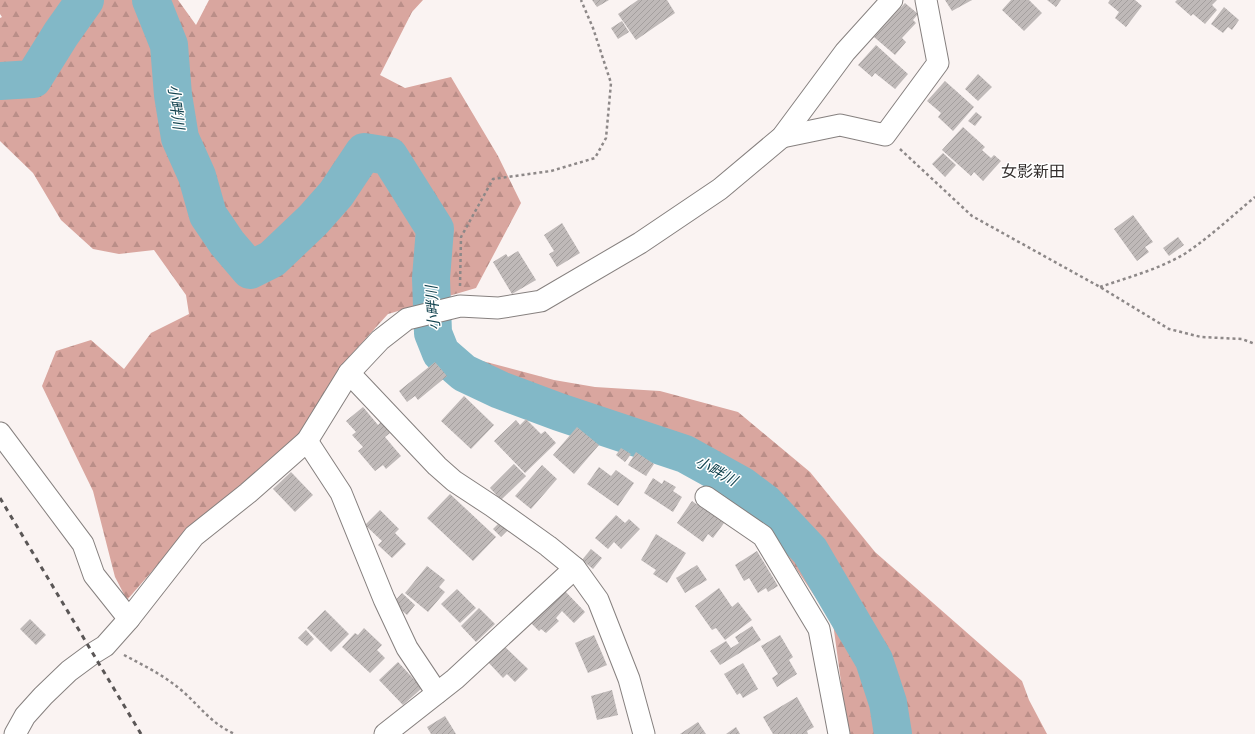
<svg xmlns="http://www.w3.org/2000/svg" width="1255" height="734" font-family="'Sofia Sans Condensed','Noto Sans JP',sans-serif">
	<style>
		.forest { fill: url(#forest-firs) }
		.lines { fill: none; stroke-linecap: round; stroke-linejoin: round }
		.river { stroke: #82b8c7; stroke-width: 38 }
		.building { fill: url(#building-hatch) }
		.minor-casing { stroke: #86807f; stroke-width: 23 }
		.path { stroke: #8d8888; stroke-width: 2.5; stroke-dasharray: 3 3; stroke-linecap: butt }
		.minor { stroke: #fff; stroke-width: 21 }
		.rail { stroke: #5a5656; stroke-width: 3; stroke-dasharray: 5 5; stroke-linecap: butt }
		.labels { text-anchor: middle; stroke-width: 3; stroke-linejoin: round; paint-order: stroke }
		.water-label { font-size: 15px; font-style: italic; fill: #12434f; stroke: #fff }
		.quarter-label { font-size: 16px; fill: #312c2b; stroke: #fff }
	</style>
	<defs>
		<pattern id="forest-firs" width="22" height="20" patternUnits="userSpaceOnUse"><rect width="22" height="20" fill="#d9a69f"/><path d="M5 1l3.5 6h-7zM16 11l3.5 6h-7z" fill="#ba8e88"/></pattern>
		<pattern id="building-hatch" width="6" height="6" patternUnits="userSpaceOnUse"><rect width="6" height="6" fill="#bfb9b8"/><path d="M-1 1l2-2M0 6l6-6M5 7l2-2" fill="none" stroke="#a49f9e"/></pattern>
	</defs>
	<rect width="100%" height="100%" fill="#faf3f2"/>
	<g class="forest">
		<polygon points="0,0 178,0 196,25 209,0 423,0 412,12 380,75 405,88 451,77 498,156 521,203 476,288 388,314 339,368 299,439 186,532 127,600 115,577 93,491 42,386 56,351 91,340 124,369 151,333 189,314 186,295 154,250 119,254 93,249 61,220 33,173 0,141 0,18 2,17 0,14"/>
		<polygon points="471,358 554,380 595,387 660,391 738,412 810,472 875,552 1022,681 1029,700 1047,734 848,734 833,623 795,567 767,521 699,474 617,423 532,393"/>
	</g>
	<g class="lines">
		<g class="river">
			<polyline points="151,0 169,45 173,95 180,138 197,176 208,215 227,243 250,270 272,259 313,220 336,194 364,152 389,156 435,229 431,278 433,333 441,353 464,373 500,390 559,412 685,454 741,485 765,503 810,551 874,660 888,703 893,734"/>
			<polyline points="0,81 33,79 61,34 85,0"/>
		</g>
	</g>
	<g class="building">
		<polygon points="592,0 609,0 597,7"/>
		<polygon points="638,0 667,0 675,13 636,40 618,14"/>
		<polygon points="945,0 972,0 952,11"/>
		<polygon points="1011,0 1029,0 1042,13 1024,31 1002,10"/>
		<polygon points="1047,0 1061,0 1056,7"/>
		<polygon points="1110,0 1135,0 1142,6 1126,27 1115,18 1119,12 1108,3"/>
		<polygon points="1177,0 1217,0 1212,5 1217,10 1205,24 1193,14 1191,16 1175,2"/>
		<polygon points="905,3 918,14 913,20 916,23 902,38 906,42 895,55 874,37"/>
		<polygon points="1224,7 1239,20 1232,30 1228,27 1223,33 1211,24"/>
		<polygon points="622,21 629,32 618,39 611,28"/>
		<polygon points="876,45 908,74 895,89 875,73 872,77 858,65"/>
		<polygon points="978,74 992,87 978,101 965,89"/>
		<polygon points="945,81 974,107 953,131 938,117 941,113 927,101"/>
		<polygon points="976,112 982,117 975,126 968,121"/>
		<polygon points="963,127 985,147 982,150 991,158 994,155 1001,161 983,181 974,172 971,176 942,150"/>
		<polygon points="943,153 956,165 945,177 932,164"/>
		<polygon points="1133,215 1153,242 1145,247 1149,252 1137,261 1114,229"/>
		<polygon points="562,223 580,253 557,267 549,254 554,251 544,235"/>
		<polygon points="1178,237 1184,245 1169,256 1163,248"/>
		<polygon points="518,251 536,280 512,294 493,262 506,254 508,257"/>
		<polygon points="435,362 447,376 418,400 415,396 407,402 399,391"/>
		<polygon points="464,396 494,425 471,449 441,421"/>
		<polygon points="363,407 378,425 381,422 390,433 385,437 401,456 386,469 383,465 375,471 358,451 363,447 352,435 356,432 346,421"/>
		<polygon points="526,419 541,434 545,431 556,443 525,473 494,441 516,420 520,425"/>
		<polygon points="577,427 599,445 574,474 553,455"/>
		<polygon points="621,448 631,454 625,462 616,455"/>
		<polygon points="636,452 654,464 646,476 628,465"/>
		<polygon points="514,464 526,476 501,500 490,488"/>
		<polygon points="542,465 557,479 531,509 515,496"/>
		<polygon points="599,467 611,476 616,470 634,483 618,506 587,484"/>
		<polygon points="291,472 313,495 295,512 273,489"/>
		<polygon points="653,478 662,484 664,480 676,487 673,491 682,497 673,512 644,493"/>
		<polygon points="450,494 496,537 473,561 427,518"/>
		<polygon points="692,501 724,523 713,538 708,534 703,542 677,523"/>
		<polygon points="380,510 399,529 395,533 406,544 392,558 378,545 382,541 365,525"/>
		<polygon points="616,515 625,523 629,519 640,529 621,549 614,542 608,549 595,538"/>
		<polygon points="501,521 509,529 501,537 493,529"/>
		<polygon points="656,534 686,553 667,583 653,574 656,570 641,560"/>
		<polygon points="591,549 602,558 593,569 582,560"/>
		<polygon points="757,551 778,586 768,592 766,588 758,593 749,578 744,581 735,565"/>
		<polygon points="697,565 707,580 685,593 676,578"/>
		<polygon points="427,566 445,580 439,587 445,592 428,612 405,593"/>
		<polygon points="719,588 732,607 738,602 752,620 725,640 716,628 712,630 695,606"/>
		<polygon points="457,589 476,608 460,623 441,604"/>
		<polygon points="563,589 585,612 574,623 562,611 556,618 559,621 546,633 541,629 539,631 530,622"/>
		<polygon points="402,593 415,605 407,615 393,603"/>
		<polygon points="479,608 495,624 476,642 461,626"/>
		<polygon points="325,610 349,634 331,652 307,628"/>
		<polygon points="30,619 46,635 36,645 20,629"/>
		<polygon points="752,626 761,640 720,665 710,651 726,641 731,648 739,643 735,637"/>
		<polygon points="364,628 382,645 377,650 385,658 370,673 342,647 355,633 358,635"/>
		<polygon points="306,630 314,639 307,646 298,638"/>
		<polygon points="594,635 607,665 588,673 575,643"/>
		<polygon points="780,635 793,657 789,660 797,674 777,687 772,678 778,674 761,646"/>
		<polygon points="503,645 528,669 515,682 507,674 503,678 487,661"/>
		<polygon points="398,662 422,688 403,705 379,680"/>
		<polygon points="743,663 758,689 743,698 740,693 737,695 724,674"/>
		<polygon points="612,690 618,715 597,720 591,696"/>
		<polygon points="797,697 814,727 807,731 808,734 773,734 763,717"/>
		<polygon points="445,716 456,734 431,734 427,727"/>
		<polygon points="698,722 706,734 680,734"/>
		<polygon points="736,727 740,734 726,734"/>
	</g>
	<g class="lines">
		<g class="minor-casing">
			<g id="minor">
				<polyline points="782,137 840,125 885,135 938,63 926,0"/>
				<polyline points="349,373 437,466 454,481 492,506 548,546 575,568 598,600 629,679 644,734"/>
				<polyline points="0,433 83,544 94,575 129,619"/>
				<polyline points="307,441 341,493 384,599 407,648 437,693"/>
				<polyline points="706,497 763,536 819,629 839,734"/>
				<polyline points="15,734 25,716 43,696 69,671 92,654 105,646 129,619 194,536 248,493 307,441 349,373 380,340 407,319 460,306 498,308 541,301 640,243 720,189 782,137 845,52 892,0"/>
				<polyline points="385,734 455,679 575,568"/>
			</g>
		</g>
		<g class="path">
			<polyline points="900,149 972,216 1100,287 1169,329 1201,337 1242,339 1255,344"/>
			<polyline points="460,286 461,237 493,179 551,171 595,158 606,138 611,83 593,28 581,0"/>
			<path d="M1100,287C1129,277 1160,269 1186,253C1211,236 1232,216 1255,197"/>
			<path d="M124,655C143,665 163,675 180,689C199,705 211,724 235,734"/>
		</g>
		<use href="#minor" class="minor"/>
		<polyline class="rail" points="0,498 141,734"/>
	</g>
	<g class="labels">
		<g class="water-label">
			<text transform="translate(176 107) rotate(83)" y="5">小畔川</text>
			<text transform="translate(433 308) rotate(-94)" y="5">小畔川</text>
			<text transform="translate(716 471) rotate(29)" y="5">小畔川</text>
		</g>
		<g class="quarter-label">
			<text x="1033" y="177">女影新田</text>
		</g>
	</g>
</svg>
